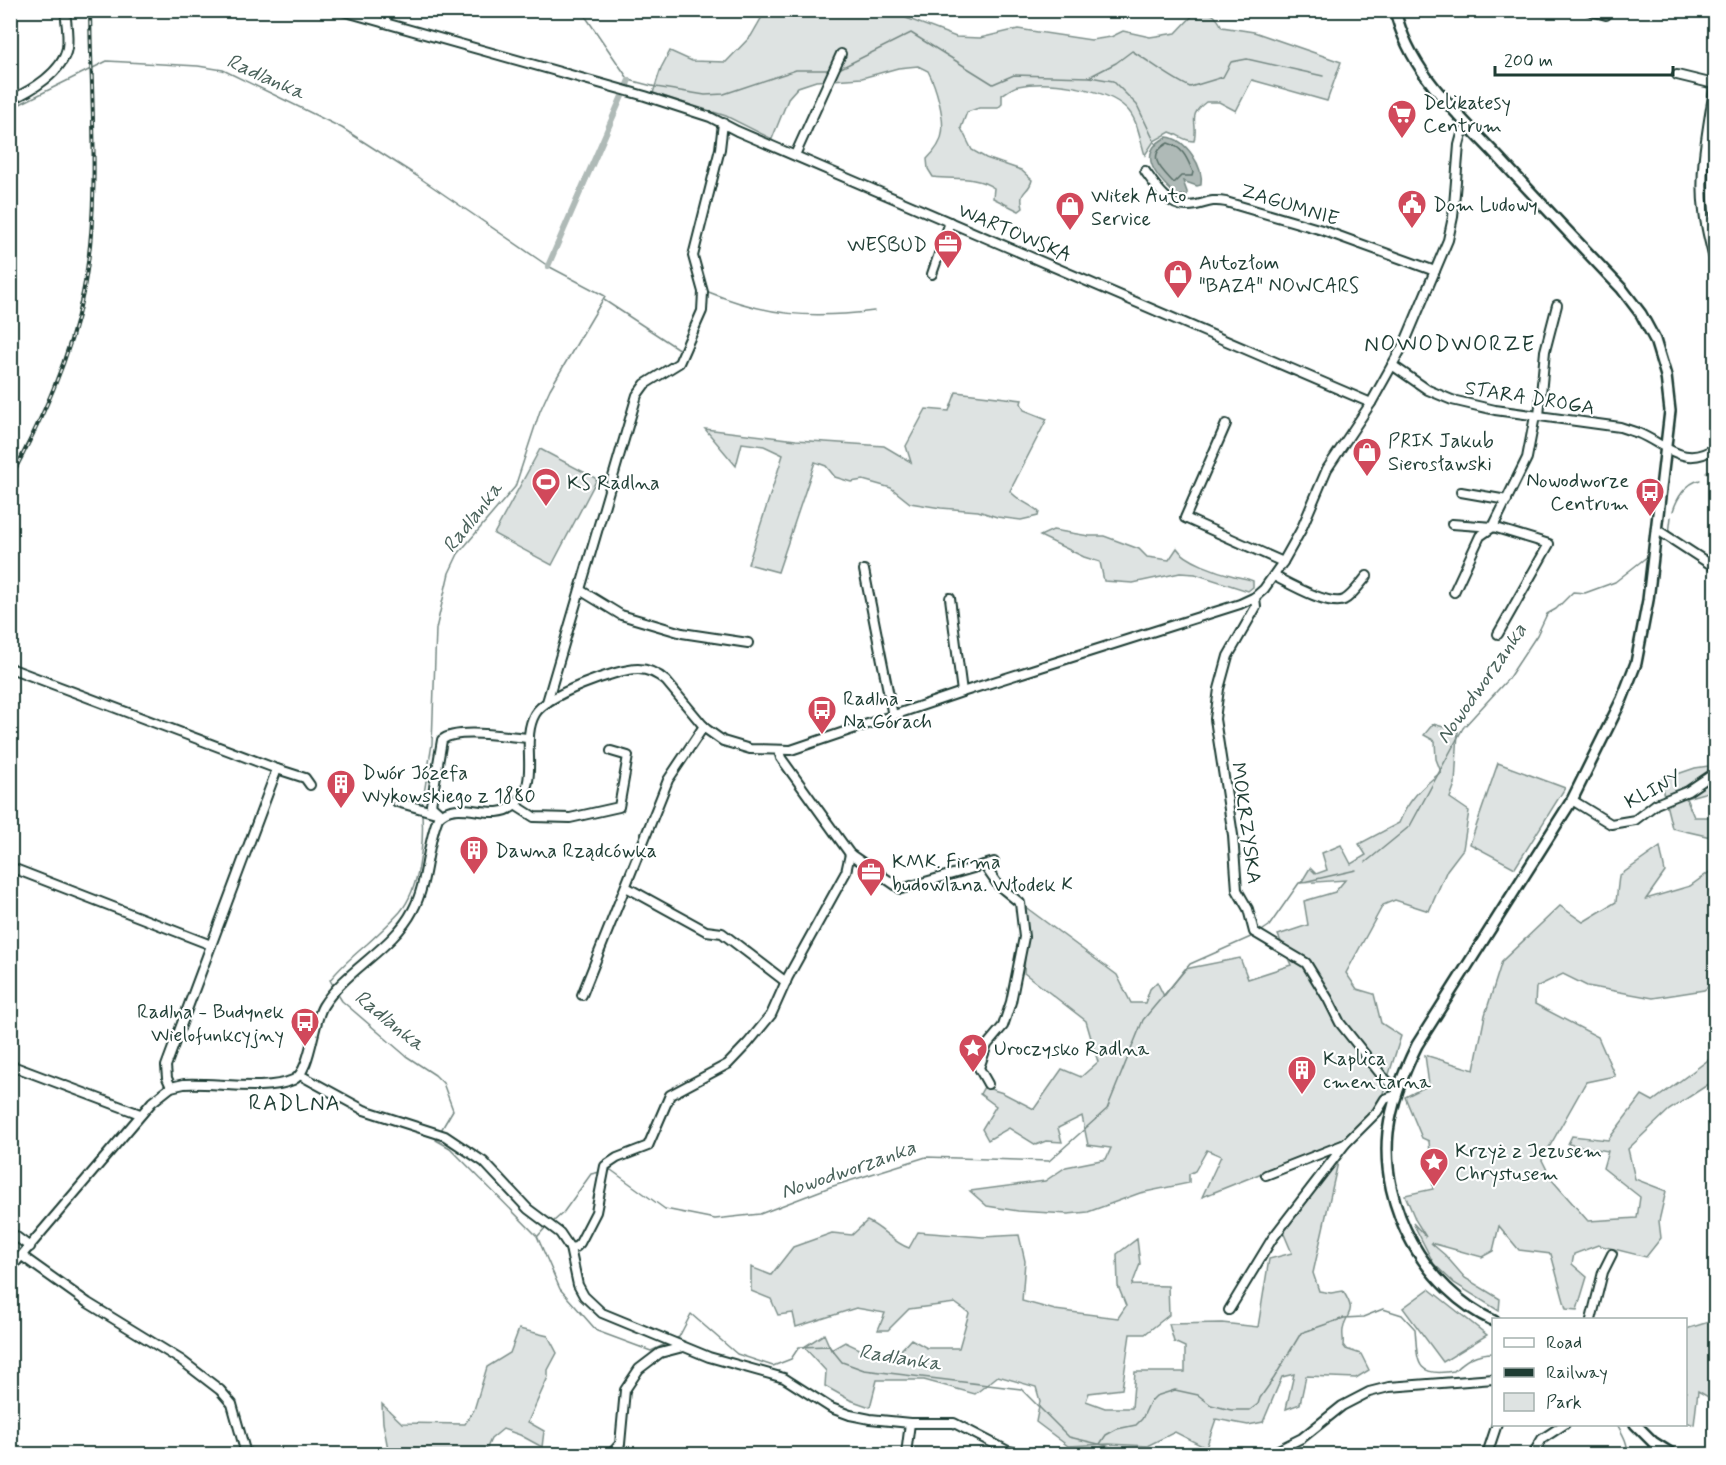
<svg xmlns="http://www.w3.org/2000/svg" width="1726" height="1465" font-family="Mynerve,sans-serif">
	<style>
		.green { fill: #dee3e2; stroke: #7e908b; stroke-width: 1.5 }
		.water { fill: #afbab7; stroke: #758883; stroke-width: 1.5 }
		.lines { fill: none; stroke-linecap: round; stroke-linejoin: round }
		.shore { stroke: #596f68; stroke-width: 1.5 }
		.stream { stroke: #758883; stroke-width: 1.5 }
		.canal { stroke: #afbab7; stroke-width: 6 }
		.minor-casing { stroke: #1f3d34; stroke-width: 12 }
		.major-casing { stroke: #1f3d34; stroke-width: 14 }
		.minor { stroke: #fff; stroke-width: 8 }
		.major { stroke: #fff; stroke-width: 9 }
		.rail-casing { stroke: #1f3d34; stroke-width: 4 }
		.rail { stroke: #fff; stroke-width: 1.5; stroke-dasharray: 4.5; stroke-linecap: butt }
		.labels { text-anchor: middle; stroke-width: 4.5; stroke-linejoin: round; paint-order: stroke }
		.poi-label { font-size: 20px; fill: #1f3d34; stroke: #fff; text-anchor: start }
		.street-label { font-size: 20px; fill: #1f3d34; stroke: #fff }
		.water-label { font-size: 21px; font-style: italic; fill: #4a625b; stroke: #fff }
		.quarter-label { font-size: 22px; letter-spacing: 1.5px; fill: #1f3d34; stroke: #fff }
	</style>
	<rect width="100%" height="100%" fill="#fff"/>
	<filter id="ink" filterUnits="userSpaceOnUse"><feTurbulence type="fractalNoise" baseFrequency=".0167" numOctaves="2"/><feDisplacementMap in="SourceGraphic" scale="12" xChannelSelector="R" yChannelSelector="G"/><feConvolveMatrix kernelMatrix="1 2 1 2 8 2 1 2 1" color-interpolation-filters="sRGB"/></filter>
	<g filter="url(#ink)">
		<g class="green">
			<path d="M766,10L903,11L906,18L956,37L980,38L1018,29L1091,40L1111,37L1123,31L1150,37L1176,33L1197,11C1211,11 1216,15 1222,27L1254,32L1341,62L1327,101L1252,80L1236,111L1219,102H1206C1186,117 1199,122 1194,141C1184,141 1179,135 1170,132L1154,141L1145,155C1140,140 1138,119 1126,108C1104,87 1046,80 1018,86C1012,87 1007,92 1002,95V104L998,108H979L967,112L961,128L972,150L986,158L1021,170L1032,180C1029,194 1018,189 1023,208L1019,211L993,198L994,188C975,175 954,180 933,177L928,169L927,159C934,152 941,144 942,134C945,118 936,86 928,71L918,66L898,68L862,78L816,81L798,87L789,97L772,139L726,116L653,93L661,68L670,51L692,61L726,62L751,36Z"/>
			<path d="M956,392L1022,400L1021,403L1024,410L1047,419L1010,491C1018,501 1030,504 1039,512L1038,516L1021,520L997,517L978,511L941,508L910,503L891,488L863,480L851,482L835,477L826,466L815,462L778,572L748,564L783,455L764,446L742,443L736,466L705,429L796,440L884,446L911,462L906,446L926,409L949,411Z"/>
			<polygon points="540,449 597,479 552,565 494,534"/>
			<path d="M1053,530L1089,536H1104L1139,549L1147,557L1169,560L1177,548C1185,561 1218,572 1234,576C1240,578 1247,578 1253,581V587L1248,591L1195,574L1180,573L1133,583L1104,581L1100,562L1084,557L1040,536Z"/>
			<path d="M1433,724L1458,731L1455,784L1450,798L1469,811L1463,849L1447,870L1429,911L1395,900L1383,905L1346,973L1357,989L1374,994L1381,1023L1401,1036L1379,1106H1375L1372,1114L1344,1140L1202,1197L1221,1156L1207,1150L1195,1171L1189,1174V1183L1140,1193L1088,1212L1068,1214L1018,1211L987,1206L970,1191L1045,1181L1066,1167L1106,1159L1111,1148L1088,1145L1082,1116L1058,1128L1062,1142L1046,1141L1036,1145L1009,1128L988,1140L982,1129L996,1106L980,1094L984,1087L1003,1093L1034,1109L1062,1069L1081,1077L1098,1062L1086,1021L1024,973L1025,953L1028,941L1020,903L1117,975L1131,1003H1145L1150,989L1157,982L1164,996L1185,969L1240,958L1248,979L1291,965L1278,935L1308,925L1304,901L1335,892L1345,880L1301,883L1310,868L1316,874L1327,870L1322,853L1341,845L1351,864L1366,855L1359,844L1399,823C1408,800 1422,787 1441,772L1436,759L1435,741L1424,735Z"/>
			<polygon points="1498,763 1565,788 1515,868 1470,844"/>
			<polygon points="1715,765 1715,790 1686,798 1694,817 1715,817 1715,838 1672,828 1660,780 1695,768"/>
			<polygon points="1660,847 1665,872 1646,899 1690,886 1715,868 1715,982 1704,990 1653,998 1587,986 1563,974 1536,987 1535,1004 1598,1037 1615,1076 1586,1082 1542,1160 1552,1180 1588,1221 1637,1218 1640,1197 1603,1168 1608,1151 1568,1144 1572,1136 1608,1140 1642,1095 1653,1101 1715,1055 1715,1080 1669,1110 1628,1149 1635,1179 1666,1191 1659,1221 1661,1238 1646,1257 1598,1245 1574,1254 1572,1264 1587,1277 1577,1310 1566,1309 1551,1254 1519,1250 1499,1226 1493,1251 1482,1257 1431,1243 1445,1255 1465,1278 1500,1299 1499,1311 1454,1283 1434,1264 1413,1223 1426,1237 1416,1221 1405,1195 1433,1189 1429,1141 1422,1138 1405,1097 1429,1085 1425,1055 1474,1070 1485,1015 1502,961 1560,906 1583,922 1616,902 1619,876"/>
			<path d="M1339,1158L1313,1273L1319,1291L1331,1293L1343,1291C1358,1315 1346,1310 1343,1330C1342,1335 1344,1340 1343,1345L1346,1349L1361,1354L1369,1370L1356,1378L1306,1376L1300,1404L1286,1409L1294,1374L1282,1377L1263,1422L1248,1425L1216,1419L1206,1448L1175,1432L1147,1446L1109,1444L1068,1446L1036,1422L1040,1401L1036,1387L998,1376L975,1394L924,1380H877L870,1407L850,1400L825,1386L826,1371L804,1347L824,1334L831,1350L845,1342L870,1354L899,1352L911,1339L927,1348H959L969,1313L955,1303L909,1309L888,1330H878L885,1313L856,1308L796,1327L793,1313L778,1315L771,1299L751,1291V1267L771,1275L793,1247L832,1233L852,1235L867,1221C883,1228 892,1242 909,1248L918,1232L983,1237L1019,1235L1025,1261L1022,1301L1055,1310L1118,1318L1126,1306L1118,1286L1117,1254L1137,1239L1140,1264L1132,1285L1168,1286L1169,1315L1145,1334H1130L1122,1389L1089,1393L1086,1401L1105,1408H1132L1135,1372H1185V1347L1174,1342L1169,1324L1222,1323L1258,1327L1269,1259L1292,1253L1281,1227Z"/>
			<polygon points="1429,1289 1487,1335 1443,1362 1403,1308"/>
			<polygon points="1715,1320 1715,1401 1698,1391 1694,1425 1686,1422 1686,1329"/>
			<polygon points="519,1329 548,1336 557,1353 548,1370 548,1377 528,1422 544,1431 542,1447 520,1435 503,1429 491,1439 484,1454 389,1454 383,1423 382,1404 402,1423 465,1424 474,1410 487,1367 510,1353"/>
		</g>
		<path class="water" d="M1167,137C1186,139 1204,167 1201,185L1197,186L1183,181L1187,192V195L1177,196C1159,180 1133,153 1167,137Z"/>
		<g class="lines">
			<path class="shore" d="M1168,143C1184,148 1187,159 1193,172L1192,176H1181L1174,183C1163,171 1144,156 1168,143Z"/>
			<g class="stream">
				<polyline points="581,10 629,80 656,87 705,95 724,94 796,70 829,70"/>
				<path d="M837,70L911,33L993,84L1014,75L1089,77L1116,63L1132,51C1152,63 1170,78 1190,87L1223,77L1231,62L1247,59L1323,76"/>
				<polyline points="1090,77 1113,81 1137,105 1156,145"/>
				<polyline points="10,109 107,61 198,66 223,70 342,128 417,176 548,266 605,296 550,389 540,411 515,487 458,554 449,573 436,629 432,744 422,806"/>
				<path d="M706,291C767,316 810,319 874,311"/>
				<polyline points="604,300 680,350 698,311 699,303"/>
				<polyline points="1706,473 1716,464"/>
				<path d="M1673,511C1677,498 1686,483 1700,480"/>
				<polyline points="1669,534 1671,517"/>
				<polyline points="1366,862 1410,826 1463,728 1508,679 1537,635 1547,614 1556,609 1573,592 1585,593 1615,582 1648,556"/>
				<polyline points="1260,932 1269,926 1299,883 1356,870"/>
				<path d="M334,987L330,980C341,966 353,956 367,944C378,934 390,923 400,912C420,888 424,843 422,814"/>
				<polyline points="337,993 342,1001 406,1056 435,1075 443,1083 453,1110 440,1132"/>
				<polyline points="438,1136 436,1140 450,1148 537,1236 560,1289 597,1331 651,1351 668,1343"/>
				<polyline points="607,1171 611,1170 665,1209 715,1219 760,1214 830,1187 926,1157 1049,1161 1107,1109 1143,1020 1190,964 1253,936"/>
				<polyline points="554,1221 563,1213 591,1174 600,1172"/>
				<polyline points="538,1236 545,1228"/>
				<polyline points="675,1339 679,1337 691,1314 737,1354 773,1366 791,1359 799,1347 829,1346 842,1362 864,1370 1021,1389 1069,1437 1141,1454"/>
				<path d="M1617,1424C1622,1433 1629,1444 1627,1454"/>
				<path d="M1100,1444L1106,1435L1117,1429L1136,1425L1142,1419L1150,1402L1156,1396L1175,1390L1198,1395L1211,1405L1231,1410H1250L1258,1404L1260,1398L1274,1378L1301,1333L1344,1318L1363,1317L1383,1309L1402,1315L1415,1329C1418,1361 1414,1378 1454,1371C1466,1359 1476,1353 1494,1353"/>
			</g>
			<polyline class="canal" points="548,266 629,80"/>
			<g class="minor-casing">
				<g id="minor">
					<polyline points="339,10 645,96 710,117 737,131 1371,403"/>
					<polyline points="1588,10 1606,15"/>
					<polyline points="384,23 390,10"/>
					<polyline points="1677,75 1714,84"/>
					<path d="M1716,76C1710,120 1698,167 1704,211C1706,230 1711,248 1716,266"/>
					<path d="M10,100C31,91 63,72 67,48C69,36 66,22 65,10"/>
					<polyline points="795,155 841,54"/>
					<path d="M1145,171C1155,185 1169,208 1188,206C1204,206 1207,198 1226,202L1322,230L1435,271"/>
					<polyline points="932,274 950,222"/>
					<path d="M1392,365L1428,390L1452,400L1495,410L1620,427C1626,429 1632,431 1638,433C1665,444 1685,470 1716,447"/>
					<polyline points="1539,416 1545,351 1557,305"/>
					<polyline points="1226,424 1185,518 1283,562"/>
					<polyline points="1461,492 1507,500"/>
					<polyline points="1452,524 1493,527 1549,544 1498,634"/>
					<polyline points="1656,529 1716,568"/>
					<polyline points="864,570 893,716"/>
					<path d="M1274,576C1288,583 1329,607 1344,600C1352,596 1360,584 1367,576"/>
					<polyline points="580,590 621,615 682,633 748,643"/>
					<polyline points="1454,592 1480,536 1493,527 1527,458 1535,416"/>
					<polyline points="1255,597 1256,607 1228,656 1219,689 1215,719 1233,835 1237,890 1248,909 1254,932 1306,963 1328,999 1340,1023 1383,1077 1398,1090"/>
					<polyline points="950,598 962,692"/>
					<polyline points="10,668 277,769 305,778 310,785"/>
					<polyline points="547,702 637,395 645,384 679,363 702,311 703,292 693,256 720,149 723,123"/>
					<polyline points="779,751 781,758 850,854 901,889 994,862"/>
					<polyline points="1572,800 1611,824 1635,820 1656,804 1688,791 1716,772"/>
					<polyline points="397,802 436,813"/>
					<polyline points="515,805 534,817 570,818 619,807 628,756 611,751"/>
					<path d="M441,814L431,805L442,740C456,727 510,737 529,738"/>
					<polyline points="984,865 998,885 1020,903 1024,937 1011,1002 1003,1026 987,1045 979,1068 988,1084"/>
					<polyline points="10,867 211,945"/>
					<polyline points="626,887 706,931 722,933 786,982"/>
					<polyline points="582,995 668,780 704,726"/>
					<polyline points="10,1065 140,1114"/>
					<polyline points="300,1075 364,1110 445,1136 484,1162 528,1209 560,1233 570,1248 578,1285 584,1296 602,1313 709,1357 784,1378 831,1408 850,1415 870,1419 910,1423 954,1423 1008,1451 1023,1454"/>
					<polyline points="171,1087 167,1078 166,1066 277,769"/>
					<polyline points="1266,1175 1345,1144 1377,1112 1385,1099 1396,1095"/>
					<polyline points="10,1232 30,1247"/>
					<polyline points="570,1248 576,1247 580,1243 596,1212 605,1166 617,1158 648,1146 670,1095 728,1064 748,1043 771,1015 788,977 846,872 850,854"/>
					<polyline points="22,1256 88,1303 181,1360 220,1390 232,1404 246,1454"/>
					<path d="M10,1269L152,1102L171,1087L184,1084C214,1082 266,1092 293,1080C311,1072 312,1024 323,1006C346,969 393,949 413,910C428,882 426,847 438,818C456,796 494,824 515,805C542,781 519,742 535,714C546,695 616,669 638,669C649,669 658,674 666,681L706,729L723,741L750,749L791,750L962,692L1240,604L1255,597L1264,589L1283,562L1301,530L1327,469L1371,403L1405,342L1448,240L1453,217L1459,145L1462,134L1469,127"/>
					<polyline points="1229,1310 1272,1239 1345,1144"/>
					<polyline points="1591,1320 1603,1272 1612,1254"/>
					<polyline points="611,1454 620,1444 625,1390 639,1369 660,1353 683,1347"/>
					<polyline points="906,1454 910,1423"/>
					<polyline points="1270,1454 1302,1438 1342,1406 1369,1392 1389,1387 1494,1379"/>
					<polyline points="1487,1454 1497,1424"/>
					<polyline points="1533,1454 1542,1439 1565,1424"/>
				</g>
			</g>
			<g class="major-casing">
				<g id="major">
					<path d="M1395,10C1409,72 1458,114 1500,159C1540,202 1581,246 1622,289L1641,314L1655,340L1666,376L1670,411L1648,600L1636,663L1622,699L1572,800L1417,1045C1403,1073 1392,1101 1388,1132C1380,1207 1425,1289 1494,1321"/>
					<polyline points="1635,1424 1653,1442 1672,1454"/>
				</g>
			</g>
			<use href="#minor" class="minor"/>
			<use href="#major" class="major"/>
			<g class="rail-casing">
				<path id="rail" d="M10,479C42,419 70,359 83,293C101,203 91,102 90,10"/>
			</g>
			<use href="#rail" class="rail"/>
		</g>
	</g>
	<defs>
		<g id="supermarket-pin" transform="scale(1.5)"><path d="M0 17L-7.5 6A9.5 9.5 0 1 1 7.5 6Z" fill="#d1495b" stroke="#fff"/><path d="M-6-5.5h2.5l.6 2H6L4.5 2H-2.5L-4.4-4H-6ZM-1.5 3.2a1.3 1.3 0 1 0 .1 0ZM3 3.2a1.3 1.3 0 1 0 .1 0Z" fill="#fff"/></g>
		<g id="civic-pin" transform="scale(1.5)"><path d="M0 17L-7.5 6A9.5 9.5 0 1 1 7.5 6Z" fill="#d1495b" stroke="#fff"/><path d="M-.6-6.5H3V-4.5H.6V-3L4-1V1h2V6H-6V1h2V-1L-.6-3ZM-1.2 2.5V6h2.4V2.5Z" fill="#fff"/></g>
		<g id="shop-pin" transform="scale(1.5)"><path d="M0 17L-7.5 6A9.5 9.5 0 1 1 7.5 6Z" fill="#d1495b" stroke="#fff"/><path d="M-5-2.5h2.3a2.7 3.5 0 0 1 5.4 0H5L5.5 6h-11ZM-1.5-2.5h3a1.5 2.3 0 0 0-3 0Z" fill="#fff"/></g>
		<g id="office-pin" transform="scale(1.5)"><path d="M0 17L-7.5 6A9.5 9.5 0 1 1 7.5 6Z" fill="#d1495b" stroke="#fff"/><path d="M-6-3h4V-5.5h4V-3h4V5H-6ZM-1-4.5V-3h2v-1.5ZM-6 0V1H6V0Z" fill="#fff"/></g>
		<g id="stadium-pin" transform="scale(1.5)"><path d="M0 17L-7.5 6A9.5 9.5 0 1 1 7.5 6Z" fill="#d1495b" stroke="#fff"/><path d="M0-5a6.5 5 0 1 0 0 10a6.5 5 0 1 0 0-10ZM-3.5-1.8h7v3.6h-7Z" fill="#fff"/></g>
		<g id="bus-pin" transform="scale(1.5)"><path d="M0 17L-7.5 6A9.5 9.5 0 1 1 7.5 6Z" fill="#d1495b" stroke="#fff"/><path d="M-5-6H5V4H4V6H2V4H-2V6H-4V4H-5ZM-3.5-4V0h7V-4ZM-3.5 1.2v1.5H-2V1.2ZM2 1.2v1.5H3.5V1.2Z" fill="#fff"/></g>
		<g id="building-pin" transform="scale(1.5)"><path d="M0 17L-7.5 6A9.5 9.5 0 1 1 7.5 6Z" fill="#d1495b" stroke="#fff"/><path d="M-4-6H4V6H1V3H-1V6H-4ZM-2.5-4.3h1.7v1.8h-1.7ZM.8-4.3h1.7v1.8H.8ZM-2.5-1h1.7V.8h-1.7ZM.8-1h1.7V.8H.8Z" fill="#fff"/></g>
		<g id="sight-pin" transform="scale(1.5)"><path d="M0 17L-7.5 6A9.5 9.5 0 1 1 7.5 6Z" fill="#d1495b" stroke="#fff"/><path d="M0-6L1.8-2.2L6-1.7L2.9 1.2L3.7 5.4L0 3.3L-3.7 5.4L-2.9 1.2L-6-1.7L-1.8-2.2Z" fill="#fff"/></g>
	</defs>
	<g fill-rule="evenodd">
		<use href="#supermarket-pin" x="1402" y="114"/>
		<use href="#civic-pin" x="1412" y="204"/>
		<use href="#shop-pin" x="1070" y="206"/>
		<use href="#office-pin" x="948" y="244"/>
		<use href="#shop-pin" x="1178" y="274"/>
		<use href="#shop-pin" x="1367" y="452"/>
		<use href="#stadium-pin" x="546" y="482"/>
		<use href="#bus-pin" x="1650" y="492"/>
		<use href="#bus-pin" x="822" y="710"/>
		<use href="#building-pin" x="341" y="784"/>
		<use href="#building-pin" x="474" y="850"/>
		<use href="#office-pin" x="871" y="872"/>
		<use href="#bus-pin" x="305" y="1022"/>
		<use href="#sight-pin" x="973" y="1048"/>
		<use href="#building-pin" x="1302" y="1070"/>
		<use href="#sight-pin" x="1434" y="1162"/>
	</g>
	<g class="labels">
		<g class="poi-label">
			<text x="1423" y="109">Delikatesy<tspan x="1423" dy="23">Centrum</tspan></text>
			<text x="1091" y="202">Witek Auto<tspan x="1091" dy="23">Service</tspan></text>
			<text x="1433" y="211">Dom Ludowy</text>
			<text x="927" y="251" text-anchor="end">WESBUD</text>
			<text x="1199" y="269">Autozłom<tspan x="1199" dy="23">"BAZA" NOWCARS</tspan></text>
			<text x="1388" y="447">PRIX Jakub<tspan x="1388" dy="23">Sierosławski</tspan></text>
			<text x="1629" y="487" text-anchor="end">Nowodworze<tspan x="1629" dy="23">Centrum</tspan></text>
			<text x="567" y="489">KS Radlna</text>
			<text x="843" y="705">Radlna -<tspan x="843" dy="23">Na Górach</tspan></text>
			<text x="362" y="779">Dwór Józefa<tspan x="362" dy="23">Wykowskiego z 1880</tspan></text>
			<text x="495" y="857">Dawna Rządcówka</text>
			<text x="892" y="868">KMK. Firma<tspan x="892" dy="23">budowlana. Włodek K</tspan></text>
			<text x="284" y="1018" text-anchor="end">Radlna - Budynek<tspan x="284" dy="23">Wielofunkcyjny</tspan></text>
			<text x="994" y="1055">Uroczysko Radlna</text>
			<text x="1323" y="1065">Kaplica<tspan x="1323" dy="23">cmentarna</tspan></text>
			<text x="1455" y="1157">Krzyż z Jezusem<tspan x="1455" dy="23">Chrystusem</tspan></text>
		</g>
		<g class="street-label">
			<text transform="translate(1290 204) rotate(17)" y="7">ZAGUMNIE</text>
			<text transform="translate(1015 232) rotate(23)" y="7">WARTOWSKA</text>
			<text transform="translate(1530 397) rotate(9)" y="7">STARA DROGA</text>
			<text transform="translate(1653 789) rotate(-27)" y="7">KLINY</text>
			<text transform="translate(1247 823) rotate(82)" y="7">MOKRZYSKA</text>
		</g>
		<g class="water-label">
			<text transform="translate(266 76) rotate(24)" y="7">Radlanka</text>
			<text transform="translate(472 517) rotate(-52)" y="7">Radlanka</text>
			<text transform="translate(1481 683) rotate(-55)" y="7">Nowodworzanka</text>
			<text transform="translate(390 1020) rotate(39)" y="7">Radlanka</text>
			<text transform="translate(848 1169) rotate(-19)" y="7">Nowodworzanka</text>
			<text transform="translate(900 1357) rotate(9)" y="7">Radlanka</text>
		</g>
		<g class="quarter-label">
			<text x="1450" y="351">NOWODWORZE</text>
			<text x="295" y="1110">RADLNA</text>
		</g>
	</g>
	<rect width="1726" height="1465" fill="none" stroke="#fff" stroke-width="36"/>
	<rect x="18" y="18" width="1690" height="1429" fill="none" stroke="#1f3d34" stroke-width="2" filter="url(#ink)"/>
	<rect x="1492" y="1318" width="195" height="108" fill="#ffffff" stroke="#a5b1ae" stroke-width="1.5"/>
	<rect x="1504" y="1338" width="30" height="9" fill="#ffffff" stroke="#a5b1ae" stroke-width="1.5"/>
	<text x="1546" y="1348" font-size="18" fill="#1f3d34">Road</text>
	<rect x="1504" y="1368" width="30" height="9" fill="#1f3d34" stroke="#a5b1ae" stroke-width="1.5"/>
	<text x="1546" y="1378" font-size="18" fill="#1f3d34">Railway</text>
	<rect x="1504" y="1393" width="30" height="18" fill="#dee3e2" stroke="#a5b1ae" stroke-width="1.5"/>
	<text x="1546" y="1408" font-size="18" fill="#1f3d34">Park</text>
	<path d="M1495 66v9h178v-9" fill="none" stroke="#1f3d34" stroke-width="3"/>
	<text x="1504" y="66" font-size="18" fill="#1f3d34" stroke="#ffffff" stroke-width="4.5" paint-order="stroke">200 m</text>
</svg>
